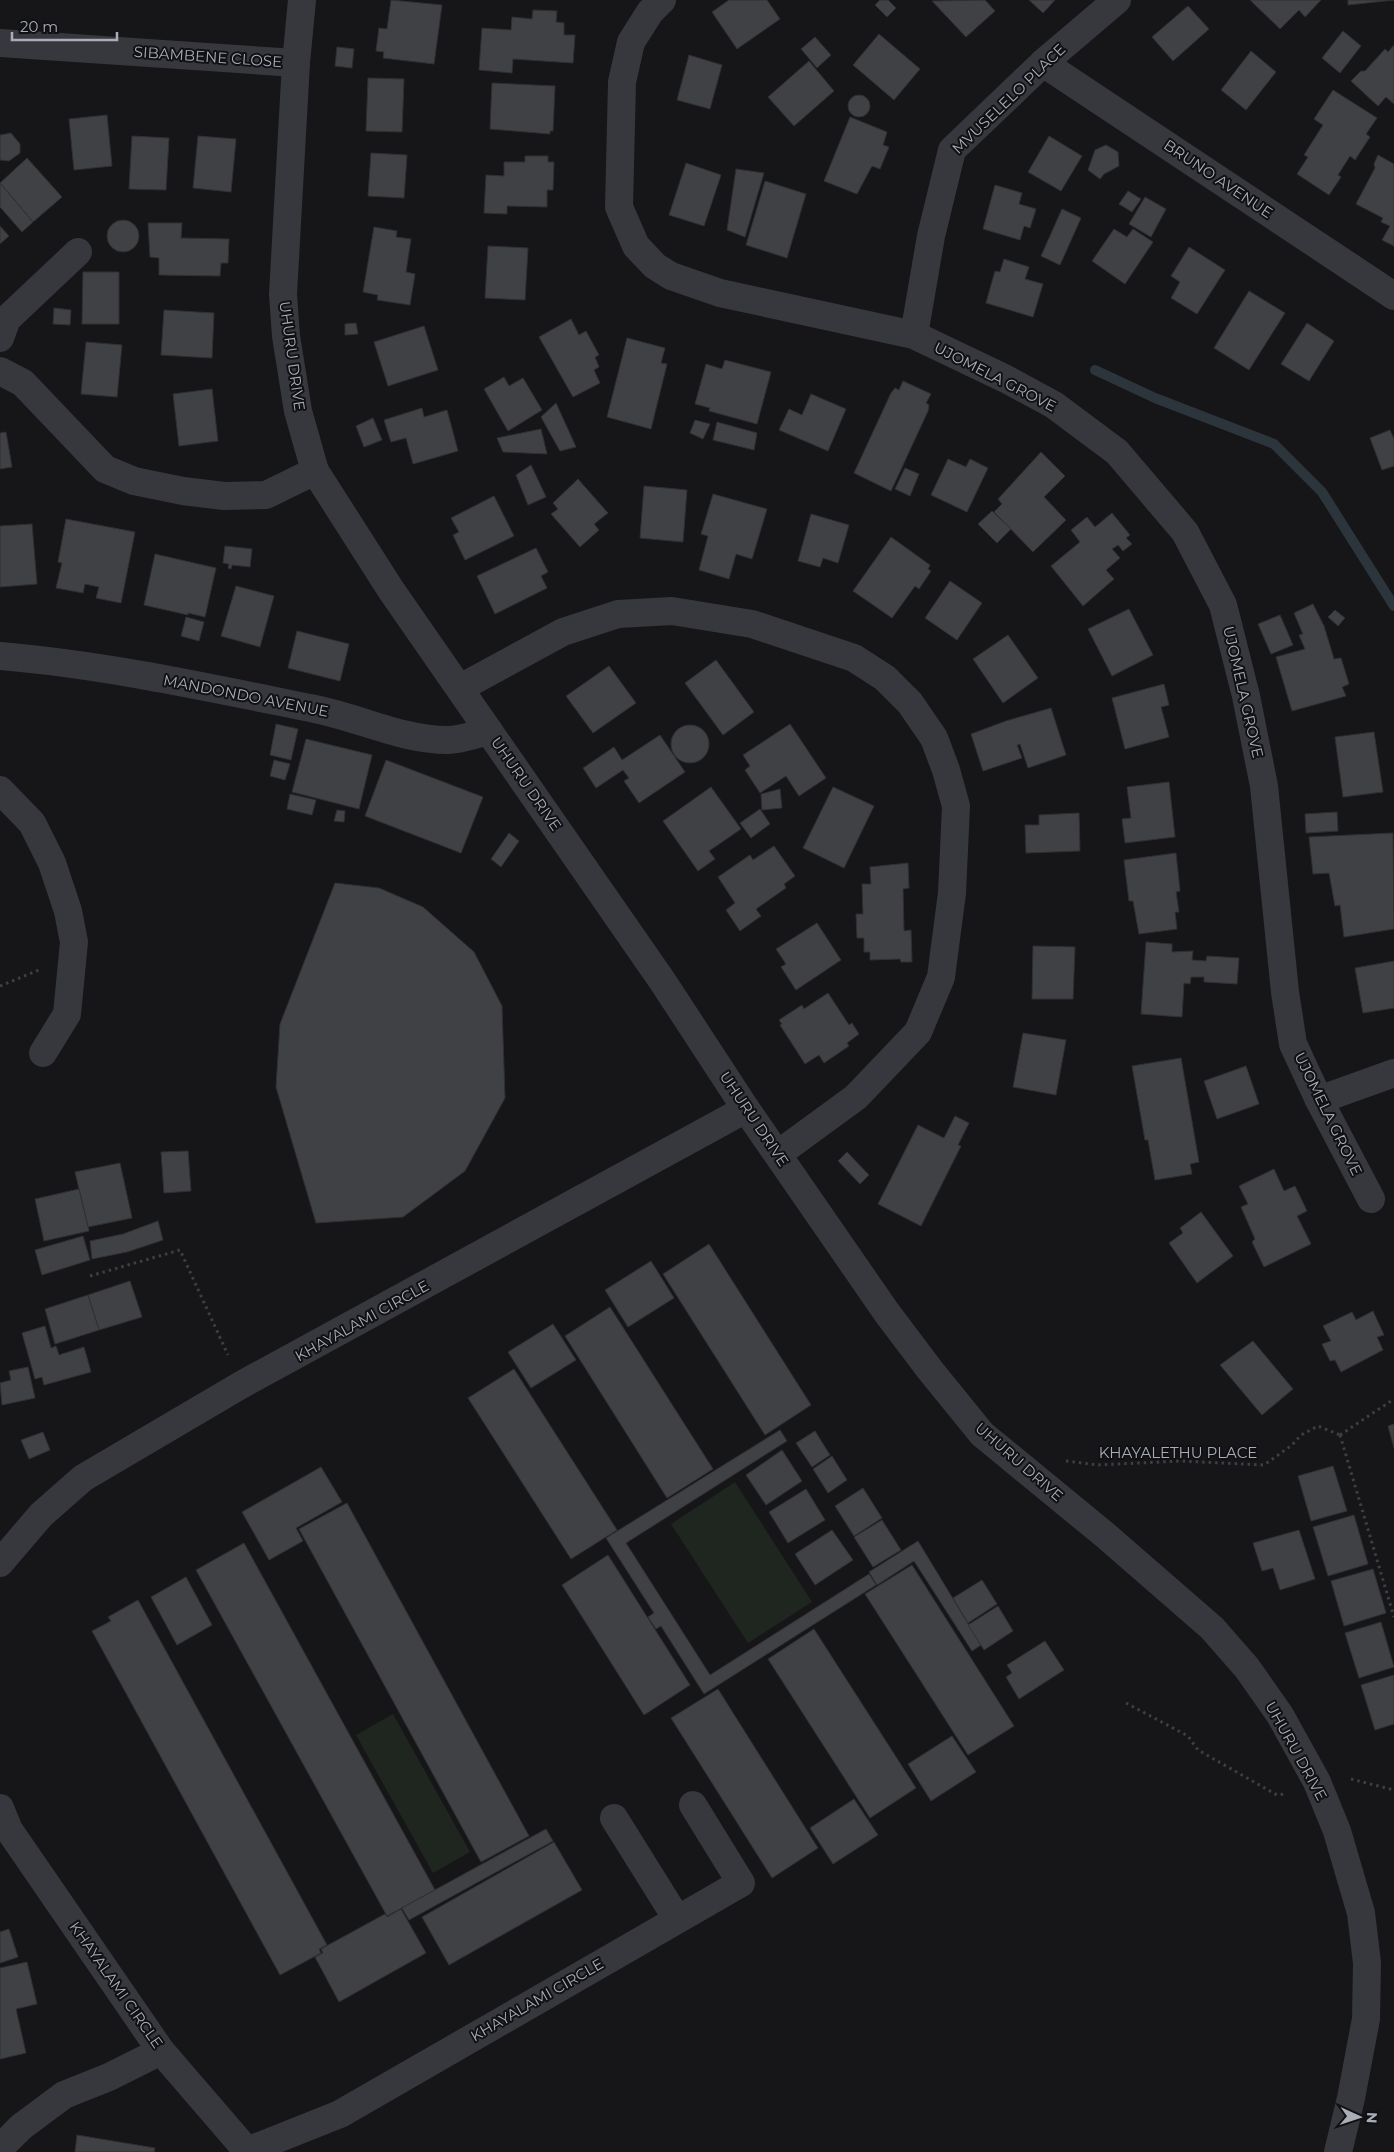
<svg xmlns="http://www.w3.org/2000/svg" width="1394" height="2152" font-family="Montserrat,sans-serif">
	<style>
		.green { fill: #1e261f }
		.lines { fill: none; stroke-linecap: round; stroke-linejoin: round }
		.stream { stroke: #2c353c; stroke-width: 10 }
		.building { fill: #404145; stroke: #303034 }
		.path { stroke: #3d3f44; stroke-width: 3; stroke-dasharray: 2.5 4; stroke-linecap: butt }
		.minor { stroke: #37383d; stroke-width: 28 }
		.labels { text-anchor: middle; stroke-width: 4; stroke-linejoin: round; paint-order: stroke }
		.street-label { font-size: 15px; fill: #a8adb8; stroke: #111113 }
	</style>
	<rect width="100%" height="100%" fill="#161618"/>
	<g class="green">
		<polygon points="735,1482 812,1602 748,1643 671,1524"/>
		<polygon points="393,1714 470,1852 433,1873 356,1735"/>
	</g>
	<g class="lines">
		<polyline class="stream" points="1095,370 1155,398 1274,444 1322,492 1394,606"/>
	</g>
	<g class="building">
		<polygon points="391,0 442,5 434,64 383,58 384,52 376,51 379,28 387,29"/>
		<polygon points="729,0 767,0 780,19 737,49 712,12"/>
		<polygon points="880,0 888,0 896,8 887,17 875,5"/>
		<polygon points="985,0 995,11 966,37 932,1"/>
		<polygon points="1029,0 1055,0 1043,13"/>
		<polygon points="1250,0 1321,0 1305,17 1299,10 1280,29"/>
		<polygon points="1348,0 1394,0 1348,5"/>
		<polygon points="1188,6 1209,29 1173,61 1152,37"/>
		<polygon points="533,10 557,11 556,22 564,23 564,35 575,35 573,63 513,59 512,73 479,70 482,28 511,30 512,17 532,19"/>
		<polygon points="1343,31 1361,46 1340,73 1322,58"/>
		<polygon points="879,34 920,69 894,100 853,65"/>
		<polygon points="815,37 831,55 817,68 801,49"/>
		<polygon points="1394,45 1394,104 1386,97 1378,106 1351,81 1361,71 1365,71 1385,49 1388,52"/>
		<polygon points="337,47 354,49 352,68 335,66"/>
		<polygon points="1251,51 1276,72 1246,110 1221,90"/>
		<polygon points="689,55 722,65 710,109 677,100"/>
		<polygon points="809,61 834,91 794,126 768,97"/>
		<polygon points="368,78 404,79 402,132 366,131"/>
		<polygon points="492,83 555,86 553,131 550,131 550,134 490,129"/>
		<polygon points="1333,90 1377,118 1366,134 1370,137 1355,160 1350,156 1338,175 1341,177 1329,195 1297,174 1308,157 1304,155 1323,125 1314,119"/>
		<circle cx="859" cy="106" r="11"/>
		<polygon points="107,115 112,166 74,170 69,119"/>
		<polygon points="850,117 887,132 883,145 889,147 880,169 872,166 857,194 824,181"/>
		<polygon points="11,133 20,144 20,153 9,161 0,160 0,135"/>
		<polygon points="132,136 169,138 166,190 129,189"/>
		<polygon points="198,136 236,139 231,192 193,188"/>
		<polygon points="1049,136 1082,156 1061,191 1028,172"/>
		<polygon points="1106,145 1118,152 1119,166 1104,174 1100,179 1088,170 1095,150"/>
		<polygon points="371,153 407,155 404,198 368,196"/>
		<polygon points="1378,155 1394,164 1394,246 1382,240 1390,226 1381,222 1383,218 1356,204 1375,168 1374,164"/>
		<polygon points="525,156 548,156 548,162 554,162 553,190 547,190 547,207 507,206 507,214 484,213 486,175 504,176 504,162 525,162"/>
		<polygon points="27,158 62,197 33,222 0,183"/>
		<polygon points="686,163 721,175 704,226 669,215"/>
		<polygon points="736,169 764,173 745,237 727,230"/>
		<polygon points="765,181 806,194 787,258 746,245"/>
		<polygon points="0,183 33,222 22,232 0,207"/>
		<polygon points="995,185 1022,193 1019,204 1036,209 1030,228 1024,226 1020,240 983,229"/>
		<polygon points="1128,191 1141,199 1132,212 1119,204"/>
		<polygon points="1145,197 1166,209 1151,237 1129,224"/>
		<polygon points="1062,209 1081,218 1060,265 1041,256"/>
		<circle cx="123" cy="236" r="16"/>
		<polygon points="148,223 182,223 181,238 229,239 228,263 221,263 220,276 159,275 159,258 150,257"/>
		<polygon points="0,226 9,236 0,244"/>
		<polygon points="374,227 397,231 396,237 411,239 406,272 415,274 410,305 377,300 378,295 363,292"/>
		<polygon points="1114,229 1127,237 1133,229 1153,242 1125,284 1092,261"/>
		<polygon points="488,246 528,248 525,300 485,298"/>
		<polygon points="1189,247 1225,270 1197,314 1171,298 1180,282 1171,276"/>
		<polygon points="1004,259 1029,267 1025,279 1043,284 1033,317 986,303 995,271 1000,272"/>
		<polygon points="83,272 119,272 119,324 82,324"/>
		<polygon points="1249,291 1285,313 1249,370 1214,348"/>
		<polygon points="54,308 71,310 70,325 53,324"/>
		<polygon points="164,310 214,313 212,358 161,355"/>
		<polygon points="571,319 579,335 586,331 599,355 595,357 599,367 594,370 600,383 573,397 539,337"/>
		<polygon points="356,323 358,334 345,335 345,324"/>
		<polygon points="1307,323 1334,341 1309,381 1281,364"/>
		<polygon points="424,326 438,370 388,386 374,342"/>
		<polygon points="627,338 665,348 661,363 667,364 651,429 607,417"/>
		<polygon points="86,342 122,345 117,397 81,394"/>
		<polygon points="725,360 771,372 757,424 709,411 710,408 695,404 706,364 722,369"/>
		<polygon points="504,377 509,386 523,378 542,410 508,431 484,389"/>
		<polygon points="903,381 931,394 926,403 929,405 928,411 891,491 854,473 891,393 895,388 899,390"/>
		<polygon points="212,389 218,441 179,446 173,394"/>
		<polygon points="811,394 846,409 828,451 779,430 789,409 802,415"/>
		<polygon points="556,403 576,447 560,451 541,417"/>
		<polygon points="422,408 424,417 447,410 458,451 413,464 406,438 391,442 384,420"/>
		<polygon points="373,418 382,440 364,447 356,426"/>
		<polygon points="695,420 710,424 703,439 690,433"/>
		<polygon points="717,422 757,433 754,450 713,440"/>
		<polygon points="541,429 547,454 503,452 497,438"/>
		<polygon points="1390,430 1394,439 1394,466 1382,470 1370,438"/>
		<polygon points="6,432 12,467 0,469 0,433"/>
		<polygon points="1041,452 1065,476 1044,497 1066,520 1033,552 994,512 1002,504 998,499"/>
		<polygon points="948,459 966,467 970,459 988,468 967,512 931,495"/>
		<polygon points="531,465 546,497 528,505 516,475"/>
		<polygon points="905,468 919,474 910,496 895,489"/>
		<polygon points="578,479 608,513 594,524 599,530 580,547 551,514 558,509 553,503"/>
		<polygon points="644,486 687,490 683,542 640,538"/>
		<polygon points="713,494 767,509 752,559 736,554 729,579 699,570 708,536 701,534"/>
		<polygon points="494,496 514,536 465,560 453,535 459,532 451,518"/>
		<polygon points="992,511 1011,529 997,543 978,524"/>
		<polygon points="1112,513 1130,535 1126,538 1132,544 1123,551 1118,545 1112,549 1120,558 1106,570 1114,579 1083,606 1051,566 1080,542 1071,530 1087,517 1095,527"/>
		<polygon points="811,514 849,525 838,563 823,558 820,567 798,561"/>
		<polygon points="66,519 135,532 121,603 96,598 99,587 85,584 83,593 56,588 62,563 58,562"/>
		<polygon points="32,524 37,584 0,587 0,526"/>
		<polygon points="891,537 930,565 928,569 931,571 919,589 915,586 892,618 853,591"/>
		<polygon points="225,546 252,549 250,567 232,565 231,569 228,568 229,564 223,563"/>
		<polygon points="536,548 548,572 541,576 547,588 495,614 477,576"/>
		<polygon points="155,554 216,568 205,617 188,613 188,615 144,605"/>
		<polygon points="950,581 982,603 957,640 925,618"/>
		<polygon points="236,586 274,596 260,647 221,636"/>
		<polygon points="1313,604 1324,626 1334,659 1341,658 1349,684 1342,687 1346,696 1292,711 1276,657 1305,649 1299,635 1303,634 1294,613"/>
		<polygon points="1129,609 1153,655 1112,676 1088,629"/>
		<polygon points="1335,610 1345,618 1338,626 1328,617"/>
		<polygon points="1280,615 1293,645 1271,654 1258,624"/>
		<polygon points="186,617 204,622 199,641 181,636"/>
		<polygon points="297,631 349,644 340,681 288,668"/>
		<polygon points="1008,635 1038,678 1003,703 973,659"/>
		<polygon points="716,660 754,712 723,735 685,683"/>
		<polygon points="609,666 636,703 593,733 566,696"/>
		<polygon points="1164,684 1169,705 1161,707 1169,737 1125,749 1112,698"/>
		<polygon points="1051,708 1066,755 1028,768 1020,744 1017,745 1022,758 983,771 971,734 1006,721"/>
		<polygon points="276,724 298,729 291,760 270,755"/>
		<polygon points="790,724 826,778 799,796 786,776 760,793 745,770 750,766 743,755"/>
		<circle cx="690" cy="744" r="19"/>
		<polygon points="1374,732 1383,792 1343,797 1335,737"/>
		<polygon points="660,735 685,772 639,803 624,781 629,778 623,770 596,788 583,768 614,747 622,760"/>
		<polygon points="306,739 372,755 359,809 292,792"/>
		<polygon points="274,760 290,764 285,780 270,776"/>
		<polygon points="386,760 483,797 461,853 365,816"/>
		<polygon points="1169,782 1175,837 1125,843 1122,819 1131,818 1127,787"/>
		<polygon points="711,787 741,829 709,851 715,859 698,871 663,821"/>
		<polygon points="833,787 874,806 844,868 803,848"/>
		<polygon points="780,789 782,808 762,810 761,794"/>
		<polygon points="290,794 316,800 312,815 287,809"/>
		<polygon points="760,809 770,824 751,838 740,823"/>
		<polygon points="337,810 345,811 344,822 334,821"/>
		<polygon points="1337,812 1338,831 1306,833 1305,814"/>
		<polygon points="1079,813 1080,851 1026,853 1025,825 1039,825 1039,815"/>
		<polygon points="509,833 519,841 501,867 491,859"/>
		<polygon points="1393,833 1394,929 1344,937 1340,905 1335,906 1329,873 1313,874 1309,837"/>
		<polygon points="774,846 795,876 784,884 786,888 756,909 761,916 740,931 726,910 735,903 718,877 750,855 753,860"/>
		<polygon points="1176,853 1180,891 1176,892 1179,912 1175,912 1177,929 1139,934 1133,901 1129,901 1124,860"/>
		<polygon points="908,863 909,888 903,889 904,931 911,930 912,962 901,962 900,959 870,960 870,952 864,952 864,938 857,938 856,914 863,914 862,884 871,884 870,867"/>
		<polygon points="335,883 379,888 423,907 474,952 502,1006 505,1098 465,1171 403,1217 316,1223 276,1087 280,1024"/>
		<polygon points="817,923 841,960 796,990 781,967 786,964 776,949"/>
		<polygon points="1146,942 1172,944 1172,952 1193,951 1192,960 1206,961 1207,956 1239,958 1237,984 1204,982 1204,977 1191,977 1190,984 1184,983 1182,1017 1141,1014"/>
		<polygon points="1033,946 1075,947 1073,999 1032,999"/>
		<polygon points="1394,961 1394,1008 1363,1013 1355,968"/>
		<polygon points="828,993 849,1025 852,1023 859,1034 847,1043 849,1046 824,1063 819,1055 805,1064 780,1025 782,1024 779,1020 802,1005 804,1009"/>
		<polygon points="1023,1033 1066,1040 1056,1095 1013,1087"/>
		<polygon points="1181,1058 1199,1162 1190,1164 1192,1174 1155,1180 1148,1140 1145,1140 1132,1066"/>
		<polygon points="1246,1066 1259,1104 1217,1119 1204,1081"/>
		<polygon points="955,1116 969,1123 958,1145 961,1146 921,1226 878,1204 918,1125 944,1138"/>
		<polygon points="188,1151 191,1191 164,1193 161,1152"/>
		<polygon points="847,1152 869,1175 860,1184 838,1161"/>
		<polygon points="120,1163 132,1218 88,1227 75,1172"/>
		<polygon points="1274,1169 1284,1191 1295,1186 1307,1211 1297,1216 1311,1244 1264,1267 1252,1242 1255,1239 1241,1207 1248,1204 1239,1186"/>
		<polygon points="79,1189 89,1231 44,1241 35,1199"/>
		<polygon points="1201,1212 1233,1256 1197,1283 1169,1243 1183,1233 1180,1228"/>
		<polygon points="158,1221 163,1240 127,1252 92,1259 90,1241 123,1234"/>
		<polygon points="83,1236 90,1260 42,1275 35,1250"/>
		<polygon points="709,1244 811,1405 765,1435 663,1274"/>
		<polygon points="651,1261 674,1298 628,1327 605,1290"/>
		<polygon points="130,1281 142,1317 99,1330 88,1295"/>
		<polygon points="88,1295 99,1330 55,1344 45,1309"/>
		<polygon points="610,1307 713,1469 667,1498 565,1336"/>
		<polygon points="1373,1311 1384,1335 1377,1337 1383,1350 1341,1372 1335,1360 1330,1361 1322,1344 1331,1341 1323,1326 1352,1312 1356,1320"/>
		<polygon points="553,1324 576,1360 531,1388 508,1352"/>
		<polygon points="45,1326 51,1348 56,1346 59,1355 84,1347 91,1372 44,1385 42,1377 35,1379 22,1333"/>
		<polygon points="1253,1341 1293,1389 1262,1415 1220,1365"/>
		<polygon points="28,1367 35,1398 2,1405 0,1383 11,1380 9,1371"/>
		<polygon points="514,1369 617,1530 571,1559 468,1398"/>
		<polygon points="1394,1424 1394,1448 1388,1426"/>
		<polygon points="780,1430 787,1441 626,1543 710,1675 869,1574 876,1585 704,1694 661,1626 656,1629 648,1617 654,1613 606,1538"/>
		<polygon points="815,1431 830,1455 812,1467 796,1443"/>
		<polygon points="43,1432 50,1450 29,1459 21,1440"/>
		<polygon points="782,1450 802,1481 766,1505 746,1475"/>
		<polygon points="832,1456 847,1480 828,1493 813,1469"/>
		<polygon points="1333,1466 1347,1511 1311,1521 1298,1476"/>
		<polygon points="321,1467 342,1502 296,1528 303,1541 269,1560 242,1512"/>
		<polygon points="863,1488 882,1518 854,1536 835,1506"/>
		<polygon points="806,1489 825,1520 788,1543 769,1512"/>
		<polygon points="347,1503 529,1836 481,1862 299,1529"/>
		<polygon points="1354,1515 1368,1564 1328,1576 1313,1527"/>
		<polygon points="882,1520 901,1550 873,1567 854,1537"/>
		<polygon points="832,1530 853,1560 815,1585 795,1554"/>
		<polygon points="1299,1530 1315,1579 1280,1590 1273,1568 1262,1571 1253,1543"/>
		<polygon points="918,1541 981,1645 972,1651 914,1561 877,1585 869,1572"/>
		<polygon points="244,1543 435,1890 387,1916 196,1570"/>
		<polygon points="608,1555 690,1685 644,1715 562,1585"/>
		<polygon points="912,1565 1014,1726 968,1755 865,1594"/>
		<polygon points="1373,1569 1386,1613 1344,1626 1331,1581"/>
		<polygon points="186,1577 212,1625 177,1645 151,1597"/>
		<polygon points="982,1580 997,1604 968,1623 953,1598"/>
		<polygon points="138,1600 327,1945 319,1949 321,1953 280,1975 92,1631 111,1621 108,1617"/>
		<polygon points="998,1606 1013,1631 984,1650 968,1625"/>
		<polygon points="1381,1622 1394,1667 1359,1678 1345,1633"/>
		<polygon points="814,1629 916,1788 870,1818 768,1659"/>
		<polygon points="1045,1641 1064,1670 1019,1699 1006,1677 1012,1673 1007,1665"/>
		<polygon points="1394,1675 1394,1724 1375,1730 1361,1685"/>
		<polygon points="718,1689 818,1848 772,1878 671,1718"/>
		<polygon points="952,1736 976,1772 931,1801 908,1764"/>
		<polygon points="854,1799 878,1835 833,1864 810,1828"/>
		<polygon points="546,1829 553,1841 409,1920 402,1908"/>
		<polygon points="554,1842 582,1890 449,1965 422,1917"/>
		<polygon points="401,1909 426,1953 339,2002 315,1957 323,1953 321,1949 385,1914 387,1917"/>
		<polygon points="9,1929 18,1957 0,1963 0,1932"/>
		<polygon points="27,1962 37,2004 16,2009 26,2053 0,2059 0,1968"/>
		<polygon points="77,2135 155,2148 154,2152 75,2152"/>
	</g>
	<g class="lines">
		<g class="path">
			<polyline points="0,986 39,970"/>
			<polyline points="90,1276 180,1250 228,1355"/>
			<polyline points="1340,1435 1394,1617"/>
			<polyline points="1340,1435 1394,1399"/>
			<polyline points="1066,1461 1098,1465 1181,1461 1264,1465 1292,1445 1301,1435 1318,1426 1340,1435"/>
			<polyline points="1126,1703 1188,1736 1198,1750 1277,1795 1286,1794"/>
			<polyline points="1351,1779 1394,1790"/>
		</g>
		<g class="minor">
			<polyline points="302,0 296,63 283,294 286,336 298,411 315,471 391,590 663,982 746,1109 887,1313 930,1370 982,1434 1105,1535 1212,1628 1247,1668 1280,1715 1317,1782 1337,1831 1361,1913 1367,1963 1366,2019 1351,2098 1338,2152"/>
			<polyline points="662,0 650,12 631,42 622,82 619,207 636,246 655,266 671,276 720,293 914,335 1006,379 1054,405 1117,452 1185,532 1223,605 1246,696 1264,786 1285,992 1293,1044 1319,1100 1371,1199"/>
			<polyline points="0,43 296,63"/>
			<polyline points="1043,63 1394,296"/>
			<polyline points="914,335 931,236 952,150 1043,63 1117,0"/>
			<polyline points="0,338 7,319 78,252"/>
			<polyline points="0,371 23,383 105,469 134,481 183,491 224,496 266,495 315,471"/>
			<path d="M0,656C106,665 211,688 315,709C360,718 402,740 448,740C461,740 476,734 489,731"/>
			<polyline points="460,688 563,632 618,614 672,611 752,624 854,658 885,678 910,703 934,738 946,770 956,806 952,893 941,977 918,1032 856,1097 778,1154"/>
			<polyline points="0,790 32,823 52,863 68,911 74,942 67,1014 43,1053"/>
			<polyline points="1319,1100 1394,1073"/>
			<polyline points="0,1563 41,1515 83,1478 241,1385 746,1109"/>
			<polyline points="0,1808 9,1830 161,2051 248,2152"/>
			<polyline points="614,1818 677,1919"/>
			<polyline points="0,2148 21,2127 64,2095 109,2077 161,2051"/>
			<polyline points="247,2151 340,2114 741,1883 693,1805"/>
		</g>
	</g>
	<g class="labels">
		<g class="street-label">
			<text transform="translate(208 57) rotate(4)" y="5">SIBAMBENE CLOSE</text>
			<text transform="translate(1009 99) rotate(-44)" y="5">MVUSELELO PLACE</text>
			<text transform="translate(1218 179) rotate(34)" y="5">BRUNO AVENUE</text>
			<text transform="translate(292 356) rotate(82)" y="5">UHURU DRIVE</text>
			<text transform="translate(995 377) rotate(27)" y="5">UJOMELA GROVE</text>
			<text transform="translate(1243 692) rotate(77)" y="5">UJOMELA GROVE</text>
			<text transform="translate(246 696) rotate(11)" y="5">MANDONDO AVENUE</text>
			<text transform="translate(526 784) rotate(55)" y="5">UHURU DRIVE</text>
			<text transform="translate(1328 1114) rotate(64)" y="5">UJOMELA GROVE</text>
			<text transform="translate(754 1119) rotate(56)" y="5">UHURU DRIVE</text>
			<text transform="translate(362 1321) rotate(-29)" y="5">KHAYALAMI CIRCLE</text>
			<text x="1178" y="1458">KHAYALETHU PLACE</text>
			<text transform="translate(1019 1462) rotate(41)" y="5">UHURU DRIVE</text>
			<text transform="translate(1296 1751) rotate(61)" y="5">UHURU DRIVE</text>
			<text transform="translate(116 1985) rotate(55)" y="5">KHAYALAMI CIRCLE</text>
			<text transform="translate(537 2000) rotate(-30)" y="5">KHAYALAMI CIRCLE</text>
		</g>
	</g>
	<g transform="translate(1359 2117) rotate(93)" stroke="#111113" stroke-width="4" paint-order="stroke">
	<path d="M0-4L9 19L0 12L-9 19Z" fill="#a8adb8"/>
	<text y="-8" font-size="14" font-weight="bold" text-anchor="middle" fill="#a8adb8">N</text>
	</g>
	<path d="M12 32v8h105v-8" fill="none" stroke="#a8adb8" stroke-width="2.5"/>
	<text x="20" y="32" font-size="15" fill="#a8adb8" stroke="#111113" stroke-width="4" paint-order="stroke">20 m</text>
</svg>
